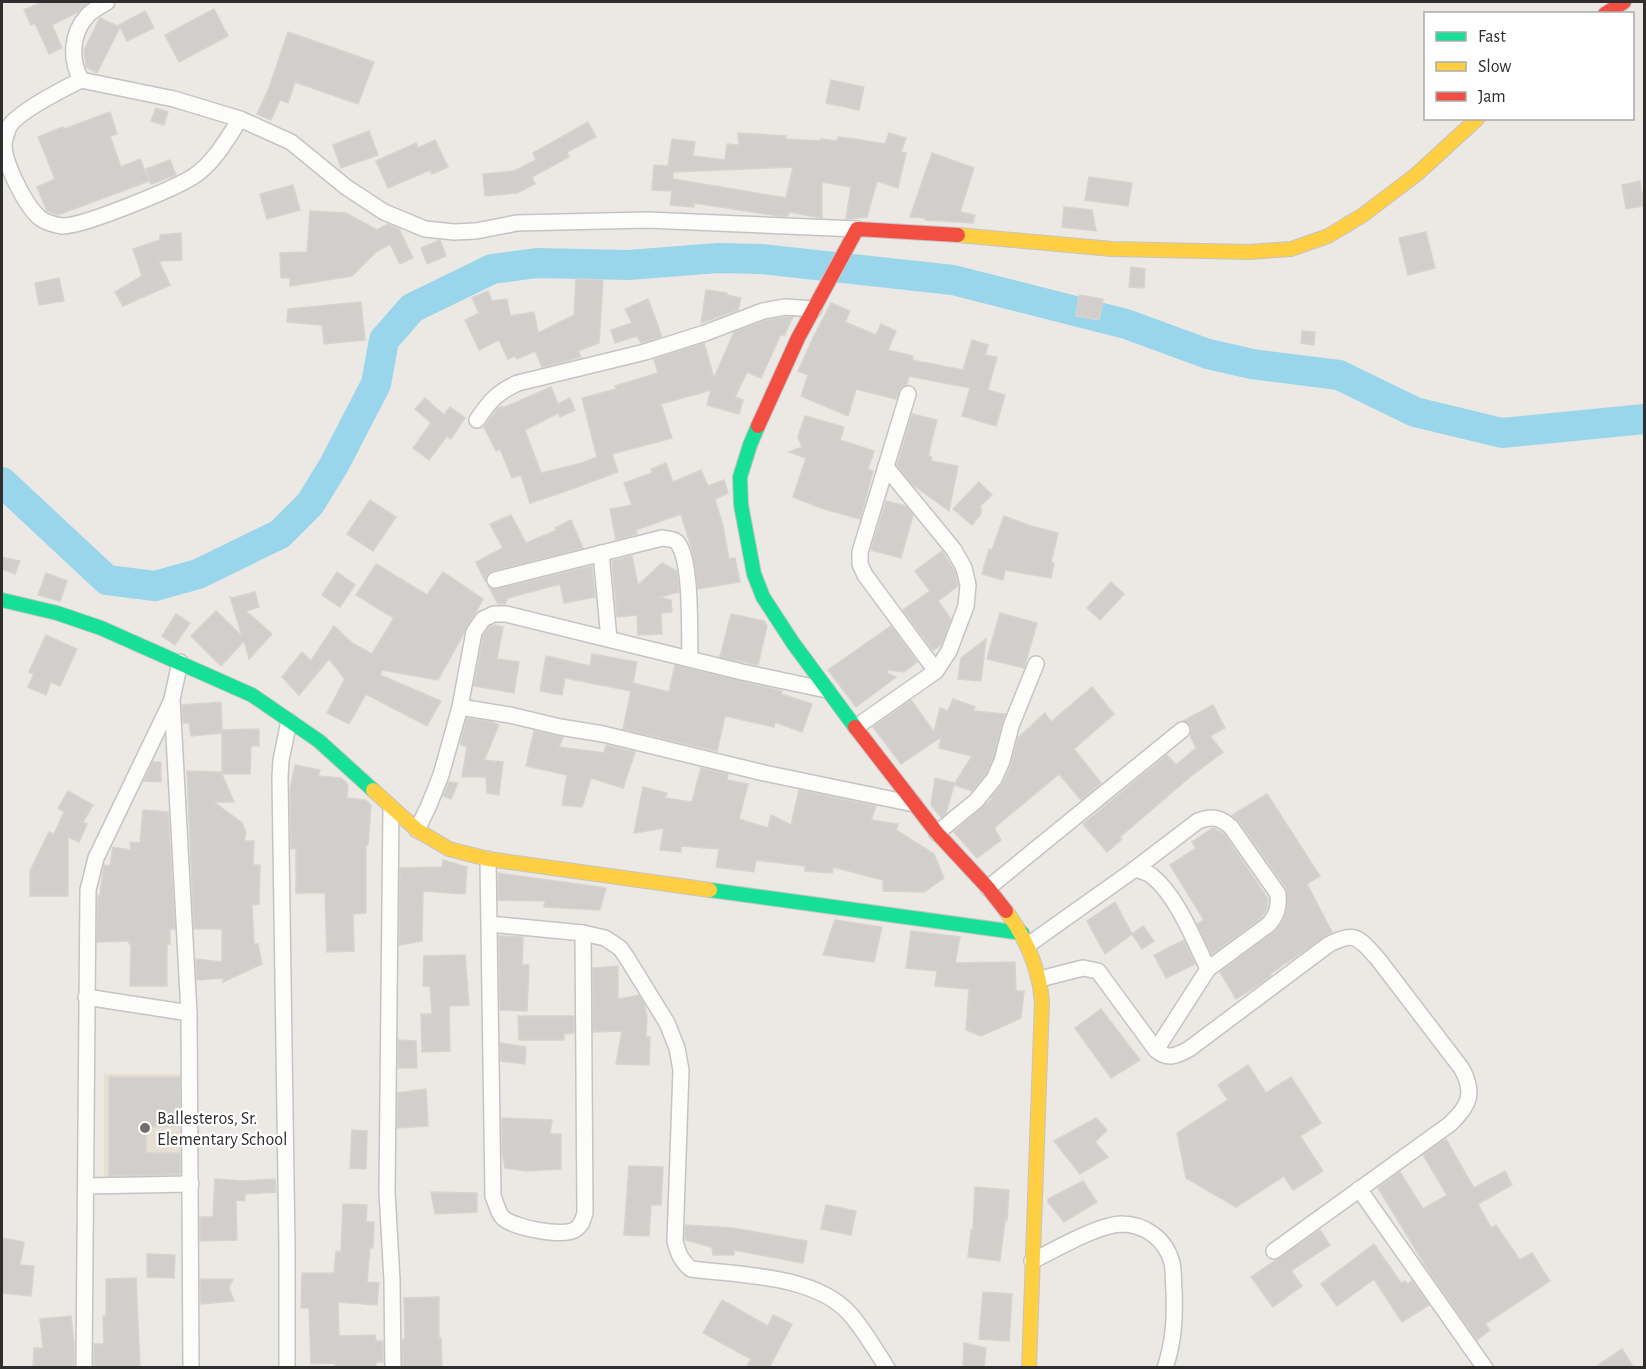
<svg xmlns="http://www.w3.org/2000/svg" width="1646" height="1369" font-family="'Alegreya Sans',sans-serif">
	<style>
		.education { fill: #e6e0d3 }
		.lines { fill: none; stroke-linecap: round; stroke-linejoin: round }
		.river { stroke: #99d6ec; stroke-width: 30 }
		.building { fill: #d1cecb; stroke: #d7d4d0; stroke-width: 1.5; fill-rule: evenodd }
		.street-casing { stroke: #c5c4c5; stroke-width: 18 }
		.fast-casing { stroke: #c5c4c5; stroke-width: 16 }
		.slow-casing { stroke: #c5c4c5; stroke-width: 16 }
		.jam-casing { stroke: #c5c4c5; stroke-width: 16 }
		.street { stroke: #fcfcfb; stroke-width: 15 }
		.fast { stroke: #16e098; stroke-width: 14 }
		.slow { stroke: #ffcf43; stroke-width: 14 }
		.jam { stroke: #f24e42; stroke-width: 14 }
		.poi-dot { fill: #706f6e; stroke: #fff; stroke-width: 2 }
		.labels { text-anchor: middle; stroke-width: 4.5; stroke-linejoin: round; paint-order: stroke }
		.poi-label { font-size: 18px; fill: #2e2e2e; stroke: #fff; text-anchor: start }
	</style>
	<rect width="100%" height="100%" fill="#ece8e4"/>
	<polygon class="education" points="104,1074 184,1074 188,1182 104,1181"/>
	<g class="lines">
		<polyline class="river" points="2,482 107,580 155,586 198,574 280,534 310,504 334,465 376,384 384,340 412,308 492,269 537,263 628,265 718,258 761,259 953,280 1126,324 1208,354 1252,364 1339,375 1415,412 1502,433 1644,419"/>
	</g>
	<g class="building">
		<polygon points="42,2 89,2 78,12 52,25 62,48 49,54 35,23 31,25 24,10"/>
		<polygon points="214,9 228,36 179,62 165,35"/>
		<polygon points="145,11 154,28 127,41 119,25"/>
		<polygon points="100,18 120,27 97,73 86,67 84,50"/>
		<polygon points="288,32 374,62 358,104 295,82 288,103 280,100 271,120 257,114 269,88"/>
		<polygon points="831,80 864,87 859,110 826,103"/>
		<polygon points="156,108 168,112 164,125 151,121"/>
		<polygon points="110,112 117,134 110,136 121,167 140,159 149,181 58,215 47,211 37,187 55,179 38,137 63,127 64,129"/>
		<polygon points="588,122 596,137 567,152 569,157 532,177 535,184 517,193 485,196 483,174 514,171 536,160 533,153"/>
		<polygon points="369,131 378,155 341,168 333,145"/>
		<path d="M738,133L786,136V139L820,141L821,139L837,141L838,137L855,139L885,144L889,133L906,138L901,152L906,153L898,188L877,181L867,217L846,219L851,187L822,182V218L789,212L788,216H779L694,203V207L670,205L672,191L652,190L654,165L668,166L672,139L695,142L693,156L725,160L727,144L739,145ZM793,167L786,198L673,179V172Z"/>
		<polygon points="435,140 448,167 432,174 430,170 388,188 376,161 416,143 418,148"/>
		<polygon points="932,153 974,168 960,212 975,215 973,223 925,220 925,218 910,217"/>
		<polygon points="170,160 176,175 151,184 146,169"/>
		<polygon points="1089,177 1132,183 1128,206 1085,200"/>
		<polygon points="1640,181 1644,206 1626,209 1622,185"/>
		<polygon points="293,185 300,210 267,219 260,194"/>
		<polygon points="1064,207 1092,210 1096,231 1062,227"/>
		<polygon points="310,211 346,213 377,230 388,224 399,229 413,258 400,264 390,244 377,251 352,276 290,286 290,278 281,278 280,253 307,252"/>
		<polygon points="1426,232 1435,268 1408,275 1399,238"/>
		<polygon points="181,233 182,260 159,261 170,285 123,306 115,292 142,276 133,249 160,240 160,235"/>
		<polygon points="440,240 446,256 427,264 421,248"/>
		<polygon points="1131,267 1145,269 1144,288 1129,287"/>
		<polygon points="59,278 64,301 39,305 35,283"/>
		<polygon points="576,279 603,280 599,343 578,351 581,357 542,367 535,351 517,359 515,356 508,359 499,340 479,350 465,320 479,313 472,298 488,291 492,301 507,299 510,316 534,312 538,333 574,315"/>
		<polygon points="706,290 727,293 727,295 741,298 738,310 701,323"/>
		<polygon points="1079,295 1103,299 1099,320 1076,316"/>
		<polygon points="648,299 662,337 641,343 637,336 615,343 611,330 632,323 625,309"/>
		<polygon points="361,302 365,340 324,344 322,325 287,322 288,309"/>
		<polygon points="831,303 850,311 845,322 876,335 881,324 896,331 888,350 913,356 912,360 963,370 972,340 988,345 985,355 997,357 988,390 1005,395 996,426 962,416 970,388 909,376 907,384 901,387 896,399 856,389 848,416 801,396 808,375 798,371 813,338"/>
		<polygon points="786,317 793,317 784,336 781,334 761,378 747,372 735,397 743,400 739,414 707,405 711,390 661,404 672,438 612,454 618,472 566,491 530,503 521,475 512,478 500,449 496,451 484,427 498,408 502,406 503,408 551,387 558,404 570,398 575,410 560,417 558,413 525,430 541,473 582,463 597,457 582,398 616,389 615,386 658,373 654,359 704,343 714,378 734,332 766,320"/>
		<polygon points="1302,331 1315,332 1314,345 1301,343"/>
		<polygon points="425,398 444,415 450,407 465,418 451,439 447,436 429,460 413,448 431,423 415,409"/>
		<polygon points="912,414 937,420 928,456 932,457 931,461 958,466 949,511 912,484 897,465"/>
		<polygon points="805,416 844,427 840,440 874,451 868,469 873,471 860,519 821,508 793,497 806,458 789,452 802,447 798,437"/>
		<polygon points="666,463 673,482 701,470 708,486 724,480 728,493 715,499 723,526 729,559 735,558 740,582 698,589 693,553 681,514 636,530 637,534 616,540 610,509 632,505 624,483 652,473 651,469"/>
		<polygon points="979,482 992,495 979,507 981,508 981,514 972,525 953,509"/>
		<polygon points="370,500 396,517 373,551 347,534"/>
		<polygon points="886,501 906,506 913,515 901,558 871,550"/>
		<polygon points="511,515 526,543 557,530 555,528 571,520 583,548 493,571 488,573 485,581 476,562 503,548 490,524"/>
		<polygon points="1004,516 1031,526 1058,533 1051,562 1054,563 1051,578 1005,570 1003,580 982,574 989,549 992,550"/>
		<polygon points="942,551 955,572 958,586 938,601 951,619 941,645 933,650 903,610 930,591 915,571"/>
		<polygon points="632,556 638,585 662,563 677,571 679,592 660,597 671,600 672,612 661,613 662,634 638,635 637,615 617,617 612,561"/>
		<polygon points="2,557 20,561 15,574 2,569"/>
		<polygon points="376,564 427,595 443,572 483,599 438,680 382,670 380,675 441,701 427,726 366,694 349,724 327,713 345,679 329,659 299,695 282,677 302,652 311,661 334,626 352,643 372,654 394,618 356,595"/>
		<polygon points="592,566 595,597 564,603 560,584 508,598 505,604 498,604 489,587 497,589"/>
		<polygon points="337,572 355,585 340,607 322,595"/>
		<polygon points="46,573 67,581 60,601 38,595"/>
		<polygon points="1111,582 1124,594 1100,620 1087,608"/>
		<polygon points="255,592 259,607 246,611 272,634 249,659 244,641 221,666 191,636 216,611 242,636 230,597 232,598"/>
		<polygon points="1000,613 1037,623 1024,668 987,659"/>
		<polygon points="176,614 190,623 175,645 162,636"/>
		<polygon points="731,614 764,621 767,626 758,665 720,657"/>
		<polygon points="495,625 503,627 497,659 519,662 514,693 474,686 483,636 489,627"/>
		<polygon points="891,626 917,662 904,672 888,670 887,673 896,677 856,707 828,670"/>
		<polygon points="46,635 77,649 60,686 51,682 46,695 28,687 34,674 29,672"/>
		<polygon points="986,639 981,681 958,679 961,658"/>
		<polygon points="592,654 637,662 633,683 669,692 675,665 782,691 781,694 812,704 802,732 775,722 774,727 725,716 717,751 678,742 623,729 631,691 565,678 562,695 540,691 546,656 590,666"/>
		<polygon points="1092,687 1114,714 1074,749 1101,783 1081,800 1059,774 994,828 1001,840 977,858 954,832 993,798 991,797 1003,783 1011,765 1018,738 1045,713 1051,722"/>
		<polygon points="953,699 975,707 973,711 1005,714 993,758 986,774 972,791 954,785 946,813 941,817 931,805 935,778 955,783 972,756 939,748 941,737 901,764 873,727 911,700 934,732 940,708 948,711"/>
		<polygon points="221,702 222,730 259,729 259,746 251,746 250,774 222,774 222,733 191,736 189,723 183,723 182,705"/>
		<polygon points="1213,705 1225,728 1210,736 1223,752 1191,776 1120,837 1122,839 1107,852 1083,824 1167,755 1176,765 1196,748 1190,735 1192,729 1190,724 1183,721"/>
		<polygon points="467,718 491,722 499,725 484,760 503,762 499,795 487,793 486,777 462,777 467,747 460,744"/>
		<polygon points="534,731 563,737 559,747 604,753 606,745 635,752 623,788 591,778 582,807 562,805 567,775 526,766"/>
		<polygon points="153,762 161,762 161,782 144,781"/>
		<polygon points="295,765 320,770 318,776 341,778 348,785 347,798 365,800 371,805 368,845 366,845 366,913 353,914 354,951 327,952 325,893 296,893 296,848 291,849 290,790"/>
		<polygon points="701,768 728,774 727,780 748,784 739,819 768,828 771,815 791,825 799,790 876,806 871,820 898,824 896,830 934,854 944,878 924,892 883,891 883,880 833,867 832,873 805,871 805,866 756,860 754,872 716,867 719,849 681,846 681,852 660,850 664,828 634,833 643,787 667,793 665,798 692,802"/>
		<polygon points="187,771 221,772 234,802 214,802 242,823 246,833 244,841 254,841 253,865 260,865 259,904 252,905 254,944 258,944 262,964 223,982 223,978 197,980 196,959 222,962 222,929 194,929"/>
		<polygon points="449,782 458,783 451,799 443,796"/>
		<polygon points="68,791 93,805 83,822 87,824 79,842 68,837 68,896 30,896 30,871 49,832 54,834 64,812 58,808"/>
		<polygon points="1267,794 1320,876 1307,884 1332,932 1270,974 1271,976 1252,989 1236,999 1220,972 1275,931 1284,919 1287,909 1286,888 1239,821 1232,815"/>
		<polygon points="143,810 168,812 175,929 170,929 170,944 167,944 167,986 130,986 131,944 129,944 129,941 97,942 98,896 100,895 104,865 110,866 113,847 131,850 130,842 140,843"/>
		<polygon points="1213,828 1224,834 1268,899 1267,908 1261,918 1212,954 1197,924 1204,920 1170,865 1196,848 1192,842"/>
		<polygon points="443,860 467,867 465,894 423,891 422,941 399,945 400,868 442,867"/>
		<polygon points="498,873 606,888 600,910 544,907 545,901 498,900"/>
		<polygon points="1115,902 1132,934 1105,954 1087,921"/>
		<polygon points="835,920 882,927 874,962 823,955"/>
		<polygon points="1143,926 1154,941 1142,949 1132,934"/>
		<polygon points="911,931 960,937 955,963 1015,962 1016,991 1024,991 1021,1018 981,1036 966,1030 969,989 935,986 937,971 906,968"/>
		<polygon points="499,936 523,937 522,965 529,965 527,1011 500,1010"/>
		<polygon points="1184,940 1195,964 1166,978 1154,955"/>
		<polygon points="465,955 469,1005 449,1006 450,1051 422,1052 421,1014 432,1014 430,986 423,986 424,956"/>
		<polygon points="618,966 618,999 639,995 644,1004 647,1016 646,1037 650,1037 649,1065 616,1064 622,1031 593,1032 593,968"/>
		<polygon points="1101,1009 1140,1060 1111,1078 1075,1028"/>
		<polygon points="518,1016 574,1016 574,1033 564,1034 564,1040 519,1040"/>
		<polygon points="398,1040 416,1041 417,1068 398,1068"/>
		<polygon points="500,1043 526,1047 525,1064 501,1061"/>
		<polygon points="1248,1065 1266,1093 1291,1077 1321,1123 1300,1136 1323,1171 1293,1190 1284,1176 1236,1207 1186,1178 1177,1133 1228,1100 1218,1085"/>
		<polygon points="109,1077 180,1077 180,1126 146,1127 146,1153 180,1153 180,1174 109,1176"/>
		<polygon points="426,1089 428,1126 397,1128 398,1093"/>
		<polygon points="502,1118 552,1120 550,1134 561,1134 561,1169 527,1171 505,1168 502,1152"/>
		<polygon points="1096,1118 1107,1130 1095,1142 1108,1157 1080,1174 1054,1141"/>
		<polygon points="352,1130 367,1131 366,1169 350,1168"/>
		<polygon points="1446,1139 1474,1188 1505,1171 1512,1185 1478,1204 1491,1228 1496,1225 1520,1260 1532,1253 1550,1281 1485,1324 1490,1330 1477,1340 1428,1270 1378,1188 1400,1172 1423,1209 1447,1195 1423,1155"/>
		<polygon points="629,1166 663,1167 661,1205 651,1205 649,1236 624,1235"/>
		<polygon points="215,1179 242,1181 275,1179 276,1192 245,1194 245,1201 236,1200 237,1240 200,1241 200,1217 213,1217"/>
		<polygon points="1083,1181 1097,1202 1064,1222 1048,1202 1048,1199"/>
		<polygon points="975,1187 1009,1190 1007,1220 1005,1220 1000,1261 968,1257 971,1230 973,1230"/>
		<polygon points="431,1192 477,1193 477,1212 435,1214"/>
		<polygon points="343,1204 367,1205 366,1222 374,1222 373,1248 370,1247 367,1282 379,1283 377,1305 338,1302 339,1336 375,1335 376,1341 383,1341 383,1362 376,1362 376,1368 335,1368 335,1363 311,1364 309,1308 301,1308 302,1273 334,1273 336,1251 341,1252"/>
		<polygon points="826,1205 856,1211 851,1235 821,1229"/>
		<polygon points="685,1225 733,1228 807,1241 803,1263 734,1250 734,1255 713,1255 712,1247 685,1240"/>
		<polygon points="1320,1230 1330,1245 1291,1271 1302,1286 1273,1307 1251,1277"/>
		<polygon points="2,1238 24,1242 20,1265 34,1266 31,1296 2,1293"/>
		<polygon points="1374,1244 1401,1283 1405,1281 1407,1284 1412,1281 1429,1305 1402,1322 1374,1279 1337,1306 1321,1284"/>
		<polygon points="147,1254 175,1255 174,1278 147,1277"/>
		<polygon points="136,1278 140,1368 94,1368 94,1344 104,1344 103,1316 106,1316 106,1279"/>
		<polygon points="200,1279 233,1279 229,1288 234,1301 201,1304"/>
		<polygon points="983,1292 1012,1294 1009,1341 979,1339"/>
		<polygon points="439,1297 439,1338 441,1338 442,1368 403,1368 402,1340 405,1339 404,1298"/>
		<polygon points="722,1300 768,1326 773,1315 792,1324 769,1368 746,1368 751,1359 703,1333"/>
		<polygon points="71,1316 74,1344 74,1368 33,1368 34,1348 43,1348 40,1319"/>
		<polygon points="964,1343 986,1348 984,1368 963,1368"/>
		<polygon points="1622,1349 1634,1368 1594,1368"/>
	</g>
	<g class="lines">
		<g class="street-casing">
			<g id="street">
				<path d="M81,80C70,59 71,34 87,16C92,10 101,6 107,2"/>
				<path d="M240,119C227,139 214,163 194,176C176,188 82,227 62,226C56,225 45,222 40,218C26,207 4,163 4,145C4,141 7,131 9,127C17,112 65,88 81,80L174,99L240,119L291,142L346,187L384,212L425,229L454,232L476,231L517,223L647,220L857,229"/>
				<polyline points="908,394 860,552 860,564 865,575 936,671"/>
				<path d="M477,420C489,402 497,392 518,383L645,352L705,333L763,311L785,307L814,309"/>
				<polyline points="601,553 609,639"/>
				<path d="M495,580L662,538C669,539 676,539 679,545C692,566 689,633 690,659"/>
				<polyline points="180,662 172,699 189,1013 191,1368"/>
				<polyline points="460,707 510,715 560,727 603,734 764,773 914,804"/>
				<polyline points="856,727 936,671 949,651 966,606 968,585 964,568 954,550 886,467"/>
				<polyline points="391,808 387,1192 392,1280 393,1368"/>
				<polyline points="417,830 429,805 441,775 460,707 474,632 483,619 494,614 506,614 742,672 827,690"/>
				<polyline points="937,833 976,801 994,779 1002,761 1011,726 1036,664"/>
				<path d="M488,859L493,1196C496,1203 498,1213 503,1218C515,1228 564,1238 576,1229C582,1225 583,1219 585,1213L583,933L490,924"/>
				<path d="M1135,869C1141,871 1147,872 1152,876C1177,896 1194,940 1208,969"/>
				<polyline points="988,888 1182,730"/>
				<path d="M583,933L605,938L620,948L627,958L667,1023L677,1048L681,1070L675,1241C678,1253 681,1261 691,1269C739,1275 816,1275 850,1314C864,1330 875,1349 887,1368"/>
				<path d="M1028,945L1135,869L1198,821C1212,816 1220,817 1231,827L1278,894C1279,908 1277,915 1268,925L1208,969L1156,1050"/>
				<path d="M1040,979L1083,968L1098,971L1156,1050C1168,1060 1176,1056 1189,1049L1328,945C1355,930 1359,938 1378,959L1462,1069C1475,1094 1469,1106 1450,1124L1274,1251"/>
				<polyline points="86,997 189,1013"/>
				<polyline points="86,1186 191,1184"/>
				<polyline points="1359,1189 1485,1368"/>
				<path d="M1032,1261C1055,1250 1097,1225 1121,1224C1145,1224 1166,1239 1172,1263C1174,1271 1173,1282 1174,1290C1175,1318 1174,1341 1165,1368"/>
				<polyline points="84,1368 88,890 96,858 171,702"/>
				<polyline points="287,1368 287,1247 280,778 281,760 289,721"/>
			</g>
		</g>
		<g class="fast-casing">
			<g id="fast">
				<polyline points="758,426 750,445 740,477 741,505 754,574 763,597 793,643 855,727"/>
				<polyline points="2,600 57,613 101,628 252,695 319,741 373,790"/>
				<polyline points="710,890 1022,933"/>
			</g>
		</g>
		<g class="slow-casing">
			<g id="slow">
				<polyline points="958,235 1112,249 1249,252 1291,249 1328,236 1363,215 1417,174 1478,118"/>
				<polyline points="373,790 417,830 449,849 488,859 710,890"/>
				<path d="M1006,911C1026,938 1039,967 1042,1001L1029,1368"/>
			</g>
		</g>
		<g class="jam-casing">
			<g id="jam">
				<polyline points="1605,14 1624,2"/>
				<polyline points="758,426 798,338 857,229 958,235"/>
				<polyline points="855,727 937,833 988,888 1006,911"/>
			</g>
		</g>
		<use href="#street" class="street"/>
		<use href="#fast" class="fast"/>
		<use href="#slow" class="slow"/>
		<use href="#jam" class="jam"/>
	</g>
	<circle class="poi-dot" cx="145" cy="1128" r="6"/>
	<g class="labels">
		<g class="poi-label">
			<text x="157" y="1124">Ballesteros, Sr.<tspan x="157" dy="21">Elementary School</tspan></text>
		</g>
	</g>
	<rect width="1646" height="1369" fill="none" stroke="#2e2e2e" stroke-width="6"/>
	<rect x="1424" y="12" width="210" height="108" fill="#ffffff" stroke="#ababab" stroke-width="1.5"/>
	<rect x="1436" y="32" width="30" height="9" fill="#16e098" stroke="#ababab" stroke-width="1.5"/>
	<text x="1478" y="42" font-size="18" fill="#2e2e2e">Fast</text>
	<rect x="1436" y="62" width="30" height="9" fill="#ffcf43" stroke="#ababab" stroke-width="1.5"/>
	<text x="1478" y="72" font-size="18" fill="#2e2e2e">Slow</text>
	<rect x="1436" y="92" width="30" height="9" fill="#f24e42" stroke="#ababab" stroke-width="1.5"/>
	<text x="1478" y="102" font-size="18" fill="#2e2e2e">Jam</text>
</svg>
